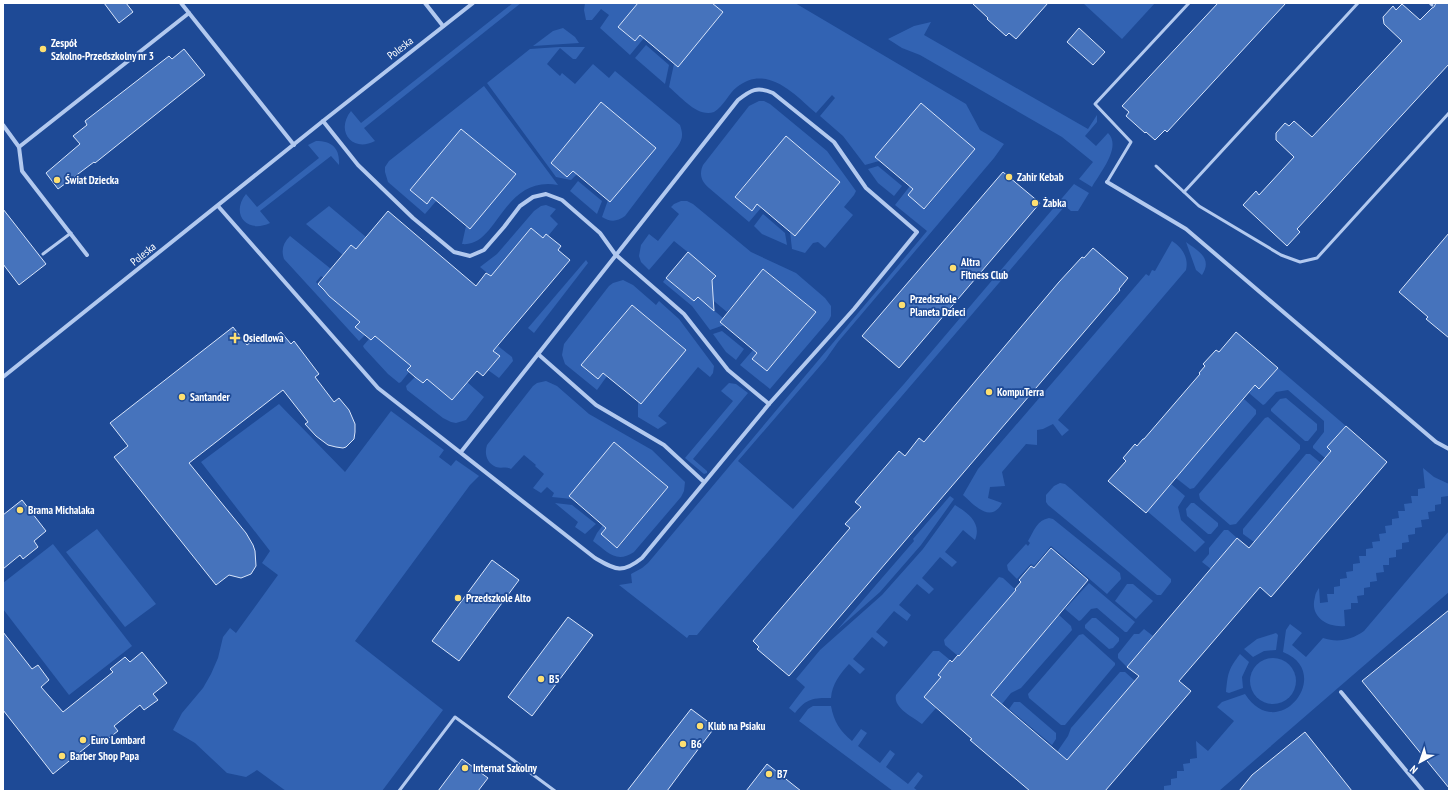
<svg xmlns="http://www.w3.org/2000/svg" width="1452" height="794" font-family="'PT Sans Narrow',sans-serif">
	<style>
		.green { fill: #3263b3 }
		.building { fill: #4673bc; stroke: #d8e5fb }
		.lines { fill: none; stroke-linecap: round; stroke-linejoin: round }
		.lane { stroke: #b2c9ef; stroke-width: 3 }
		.street { stroke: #b2c9ef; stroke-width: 4 }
		.poi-dot { fill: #fddf71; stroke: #1e4a96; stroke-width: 1.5 }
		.labels { text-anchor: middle; stroke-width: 3.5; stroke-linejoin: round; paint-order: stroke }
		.poi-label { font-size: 11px; font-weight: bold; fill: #fff; stroke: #1e4a96; text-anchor: start }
		.street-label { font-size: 11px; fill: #fff; stroke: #1e4a96 }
	</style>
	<rect width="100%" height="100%" fill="#1e4a96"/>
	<g class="green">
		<path d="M513,3H521L364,128L375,141C352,153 335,131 351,111L361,123Z"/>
		<polygon points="585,3 638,3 618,27 635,41 640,35 644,38 630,55 600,28 609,15 601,9 592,20 586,20 584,10"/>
		<path d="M712,3H795L966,104L980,130L1004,144L994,158L838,342L826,359L738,461L793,509L904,384L1074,184L1089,193L1078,211H1071L1065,206L707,623L697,635H689L687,638L619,585L632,583L631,574L642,568L648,563L927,231L895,205L910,186L913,189L908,195L925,209L975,149L921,103L876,157L879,161L865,165L843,136L820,116L835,98L832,95L816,113C795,95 767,63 737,87C728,94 724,106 714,112C698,118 681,97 669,87L674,64L678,66L723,12Z"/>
		<polygon points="1083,3 1155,3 1122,39"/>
		<path d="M931,22L924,35L1088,129L1097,115V122L1085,136L1096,146L1108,133C1122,147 1100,173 1092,187L1079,179L1093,162L1062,137L920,55L902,48L888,39L914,26Z"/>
		<polygon points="563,28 575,37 579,43 533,46 553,31"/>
		<polygon points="646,45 669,65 665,84 635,58"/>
		<path d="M559,47H585L576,59H573L560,48L547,64L560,76L562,73L575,84L593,64L609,78L615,71L680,125C683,134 683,138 678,146L625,216C617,222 610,222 602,217L608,200L610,202L656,148L601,102L551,163L567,177L573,171L577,174L571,180L556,177L487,83L530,49Z"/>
		<path d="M484,86L558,185C502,175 498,248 462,244L466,226L470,229L515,174L461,129L427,203L432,197L437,200L425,214L388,182L385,172V167L389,161Z"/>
		<path d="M759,101H764L770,104L827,151L856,191L854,195L844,207L853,215L825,248L818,242L813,243L805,253L792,249L790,232L795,236L840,182L786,136L735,196L752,210L757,204L761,208L749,222L709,188C701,181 699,174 703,165L749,106Z"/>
		<path d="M316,141C333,141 340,149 339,165L331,156L260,211L270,223C247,234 230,214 246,194L257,207L319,158L308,145Z"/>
		<polygon points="878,166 902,186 894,196 878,183 868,169"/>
		<polygon points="578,181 602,201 597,214 570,191"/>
		<polygon points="681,201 687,201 693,204 751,252 796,273 825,298 831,306 831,316 829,320 770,389 740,365 753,350 757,353 752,359 767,371 816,312 764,269 727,312 709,297 709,295 713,289 713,284 711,282 716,275 674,241 649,270 641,262 639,256 641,245 649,234 658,241 679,214 671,207 674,204"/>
		<polygon points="546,205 556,209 550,216 558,224 548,236 546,234 543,238 531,228 491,276 480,267 497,254 534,211 541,206"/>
		<polygon points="329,206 366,237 356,249 343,255 306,224"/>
		<polygon points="763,214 785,233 787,245 762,234 754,226"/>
		<path d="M290,236L331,269L324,278L321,276L316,282L329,296L360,322L355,327L365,335L359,341L284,259C281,250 283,243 290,236Z"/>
		<path d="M1172,241C1182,247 1189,258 1186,270L1058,420L1069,430L1062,436L1053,424L1043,429L1037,430V445L1026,444L1002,472L1005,486L990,487L988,498L1002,503C991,524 974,505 963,495L978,469L1146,274L1149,276L1152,270L1155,271Z"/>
		<path d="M1186,242C1198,251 1213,258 1202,275L1196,270Z"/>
		<polygon points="586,260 588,263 534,333 528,328"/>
		<polygon points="666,278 694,301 698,297 723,318 720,321 724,325 710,330 692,306 663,282"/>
		<polygon points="623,280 633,285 656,305 659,301 679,319 714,366 713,373 710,377 698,367 658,416 667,423 658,429 638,417 638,402 641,404 686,350 632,305 582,365 598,379 603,373 607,376 597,390 565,364 562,355 564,344 609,286 613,283"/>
		<polygon points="722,331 744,349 736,360 726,352 713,334"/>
		<polygon points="375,336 411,366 407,370 409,372 401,382 399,383 388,374 364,348 363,346 369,339 371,340"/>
		<polygon points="498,346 512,357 513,361 499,378 488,370 500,356 493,351"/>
		<polygon points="1278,368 1346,426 1327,447 1332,451 1325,458 1313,448 1313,446 1324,432 1324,421 1288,390 1276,392 1265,404 1263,405 1249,393 1255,385 1259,389"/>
		<polygon points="415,377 423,383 427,379 452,400 467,382 484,397 466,420 456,423 451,422 443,418 407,390 406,386"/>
		<path d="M546,381L557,386L589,414L652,450L685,482L684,491L681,497L634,552C616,564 608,552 593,541L597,533L603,525L606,528L601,534L618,548L668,487L614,442L569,496L572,499L552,497L554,493L547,487L541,493L533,488L544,474L535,466L536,465L524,455L511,469C506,466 502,469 496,467C487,463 484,454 487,445L533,386L537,383Z"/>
		<polygon points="729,383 736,384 748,393 693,459 707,471 707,473 704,474 685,458 733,401 721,391"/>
		<polygon points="1286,398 1317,424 1317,430 1308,441 1305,441 1271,411 1271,409 1280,399"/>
		<polygon points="1244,399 1256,410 1256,414 1194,488 1190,489 1176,478"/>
		<polygon points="279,404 345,472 391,411 444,450 439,457 451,466 456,460 479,476 470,485 355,641 443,710 382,791 286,791 257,770 246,777 227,773 195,743 173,730 182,713 203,688 211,674 218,658 223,637 230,628 236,633 278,575 262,563 270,551 201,462"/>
		<polygon points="1268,417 1300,445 1300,449 1236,524 1230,525 1200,499 1199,494 1265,418"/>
		<polygon points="1306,454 1310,454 1321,463 1254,542 1243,534 1243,529"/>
		<path d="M1423,468L1434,477L1449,484L1448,496L1441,497V504L1435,505V511L1428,512L1429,519L1421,520L1422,527L1415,528V534L1408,535L1409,542L1402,543V549L1396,550V557L1389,558V565H1383L1384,572L1376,573L1377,581L1370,582V587L1364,588V595L1357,596L1358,603H1351V609L1344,610L1345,626C1328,628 1309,617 1315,597C1315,594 1317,591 1319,588L1320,603L1328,602L1327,594H1334V587L1340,586V579L1347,578L1346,572L1353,571V564L1360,563L1359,556H1366V549L1373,548L1372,542L1380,541L1379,534L1386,533L1385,526L1392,525V519L1399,518L1398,511H1405L1404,504L1412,503L1411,496H1418V489L1425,488Z"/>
		<polygon points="1060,483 1065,484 1071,489 1171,579 1171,582 1161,595 1157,595 1048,505 1046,502 1046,495 1054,486"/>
		<polygon points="1171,484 1185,496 1178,507 1181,520 1205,542 1195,552 1147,511"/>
		<polygon points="950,496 954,499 921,545 880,592 837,630 914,541 913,539"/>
		<polygon points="555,503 572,505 596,524 585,534 575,527 578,522"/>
		<polygon points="1191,503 1194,503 1218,523 1218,526 1211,534 1208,534 1187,516 1186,509"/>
		<path d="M955,505C968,513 982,523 975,540L963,530L945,552L957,562L952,567L940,557L922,578L934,589L929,594L917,584L899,605L911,615L907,621L894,611L876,632L888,642L884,647L872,637L853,659L865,669L860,674L849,664C840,674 832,684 831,698C813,698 807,698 795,713L789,708L805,687L796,679L820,650L882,595L923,549Z"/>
		<path d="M1049,518L1053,519L1120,573L1121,579L1107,594L1051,546L1034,566L1031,564L1017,579L1008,570L1007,565L1026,544L1028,546L1030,543L1028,541C1034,531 1037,520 1049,518Z"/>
		<polygon points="97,529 156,604 125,627 66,552"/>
		<polygon points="1224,530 1228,530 1237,538 1211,569 1202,562 1209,554 1209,548"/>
		<path d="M1449,531V592L1219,791H1164V786L1171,785V779L1177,778V771H1184L1183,764L1190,763V759L1197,758L1196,741L1208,751L1234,721L1217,707L1222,702L1245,694C1279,746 1335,672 1283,652L1286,630L1290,624L1302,633L1292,645L1306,657L1323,638C1338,643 1351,640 1364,631Z"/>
		<polygon points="53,544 132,646 69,695 3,609 3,583"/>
		<polygon points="999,577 1003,578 1016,590 959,656 958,656 945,645 944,640"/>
		<polygon points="1089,583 1135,622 1127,632 1125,632 1097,608 1091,609 1081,620 1079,621 1065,609"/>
		<polygon points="1127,584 1133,584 1153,601 1136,619 1115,601"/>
		<polygon points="1059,615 1071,626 1072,630 1021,688 1011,693 1002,704 990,695"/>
		<polygon points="1092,618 1096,618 1119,638 1119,641 1113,648 1109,649 1085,628 1085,625"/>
		<polygon points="1144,629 1153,636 1127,667 1118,658 1118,654 1134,634 1139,634"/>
		<polygon points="1276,633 1278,635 1276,650 1264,651 1253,657 1244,649 1257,639"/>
		<polygon points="1083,634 1115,663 1115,665 1065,725 1061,725 1029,698 1028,694 1079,635"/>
		<path d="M933,651H939L950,660L938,674L941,677L924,697L936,708L922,724C913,717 893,708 896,695Z"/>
		<path d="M1240,654L1249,662L1242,677L1243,688L1229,693L1226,692C1228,673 1228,670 1240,654Z"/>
		<circle cx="1273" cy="681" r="23"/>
		<polygon points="1120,672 1125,672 1135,681 1067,760 1057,752 1068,736 1071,728"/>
		<polygon points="1014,702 1020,702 1056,733 1056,739 1052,745 1009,709"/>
		<path d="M813,706H831C834,722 840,731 852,741L861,729L867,733L858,746L880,763L890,750L895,754L886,767L908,784L918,772L923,776L914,788L918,791H893L799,721L808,709Z"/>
	</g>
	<g class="building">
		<polygon points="104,3 126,3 133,12 119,23"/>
		<polygon points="638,3 712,3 723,12 678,67 640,35 635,41 618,27"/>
		<polygon points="972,3 1048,3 1016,39 1009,33 1006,36 987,19 988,18"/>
		<polygon points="1218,3 1286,3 1167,132 1165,130 1155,140 1146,132 1145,133 1126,116 1129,112 1122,106"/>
		<polygon points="1436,3 1449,3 1449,64 1297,229 1300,232 1287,246 1243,205 1256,191 1259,195 1294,157 1276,140 1276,133 1285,123 1289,126 1294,121 1312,137 1402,41 1384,24 1383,17 1393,6 1396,10 1402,4 1420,20 1432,8 1434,7"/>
		<polygon points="1079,28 1105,52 1093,65 1067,42"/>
		<polygon points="184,49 205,75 95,163 94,162 58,189 46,173 80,144 73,136 87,125 85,121 169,56 172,59"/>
		<polygon points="601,102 656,148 610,202 573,171 567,177 551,163"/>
		<polygon points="921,103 975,149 924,209 908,195 913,189 875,157"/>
		<polygon points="461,129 516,174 470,229 432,197 427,204 410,190"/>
		<polygon points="786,136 840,182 795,236 757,204 752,211 735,197"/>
		<polygon points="1003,172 1040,203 899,368 862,336"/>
		<polygon points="3,209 46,264 19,285 3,264"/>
		<polygon points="388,211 476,286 486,273 491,276 531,228 543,238 546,234 561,246 558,250 570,260 493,351 500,356 483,376 477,371 452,400 427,379 423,383 415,377 407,370 411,366 375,336 371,340 355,327 360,322 329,296 324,290 318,284 351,245 356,249"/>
		<polygon points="1449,233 1449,338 1426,319 1428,317 1399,292"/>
		<polygon points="1093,248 1128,278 1119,289 1120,290 789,676 757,649 759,647 753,641 850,528 845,524 861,507 855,502 899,451 905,456 919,438 924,442 1059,282 1082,257 1084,258"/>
		<polygon points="688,252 716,276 712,280 714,311 698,297 694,301 666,278"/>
		<polygon points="763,269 816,312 767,371 752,359 757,353 720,322"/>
		<polygon points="632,305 686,350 641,404 603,373 598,379 581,365"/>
		<polygon points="233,327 247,345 260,335 266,343 281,332 291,344 294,341 319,374 315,377 334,402 339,398 349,410 355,424 355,432 354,439 346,447 343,448 336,447 328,445 316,436 305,424 308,422 283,390 189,463 246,533 253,545 255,551 256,566 251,574 241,578 229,575 216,585 114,457 128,446 110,423"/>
		<polygon points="1236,332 1278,368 1259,389 1255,385 1146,513 1108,481 1126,461 1123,458 1135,444 1137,446 1143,439 1144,439 1200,374 1199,373 1205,366 1203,364 1216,350 1219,352"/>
		<polygon points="1346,426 1387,462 1271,597 1260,587 1179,681 1191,691 1105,791 1030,791 970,740 972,739 924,697 941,677 938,675 950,660 952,662 958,655 959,656 1016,590 1015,589 1021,582 1019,580 1031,566 1034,568 1051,548 1088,580 991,695 1067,760 1139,676 1127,667 1237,538 1249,548 1331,451 1327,447"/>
		<polygon points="614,442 668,487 617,548 601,534 606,528 569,496"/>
		<polygon points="22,500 46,531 34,541 38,547 23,559 20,555 3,569 3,515"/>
		<polygon points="492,560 519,580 459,661 432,641"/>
		<polygon points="1449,610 1449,788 1362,681"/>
		<polygon points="568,617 593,635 532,716 508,697"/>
		<polygon points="3,632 32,669 38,665 49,680 41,687 63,712 113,672 110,669 125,657 130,662 142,652 167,683 153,694 158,700 144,710 140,705 114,726 118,731 105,741 100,736 53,774 3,710"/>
		<polygon points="691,709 715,727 681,772 667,791 627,791"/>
		<polygon points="1305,732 1352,791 1239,791 1252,775"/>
		<polygon points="462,759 488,778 478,791 438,791"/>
		<polygon points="767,764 801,791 746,791"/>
	</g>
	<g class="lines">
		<g class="lane">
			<polyline points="1358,3 1184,192 1199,206 1281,255 1300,262 1317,258 1449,113"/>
			<polyline points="1430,3 1432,5"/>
			<polyline points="1156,166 1184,192"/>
			<polyline points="1107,182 1131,142 1095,104 1189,3"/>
			<polyline points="43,254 71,233"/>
			<polyline points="399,791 455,717 555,791"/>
		</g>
		<g class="street">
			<polyline points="181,3 294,145"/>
			<polyline points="425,3 443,26"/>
			<polyline points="323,121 358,165 413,218 454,252 470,256 484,250 504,227 520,206 533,197 546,194 562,200 600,233 615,254 684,314 728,370 769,404"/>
			<polyline points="3,125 19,147 22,171 87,255"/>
			<polyline points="19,147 189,13"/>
			<polyline points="1107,182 1186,229 1436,442 1449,449"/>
			<path d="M218,206L378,388L595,558C616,570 622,574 642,558L769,404L854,309L917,232L866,188L834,142L773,93C757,86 751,90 738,100L461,452"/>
			<polyline points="538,354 596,405 664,445 704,482"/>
			<polyline points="3,377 323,121 473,3"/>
			<polyline points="1341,692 1423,791"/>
		</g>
	</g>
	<g class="poi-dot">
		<circle cx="43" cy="49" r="4"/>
		<circle cx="1009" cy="177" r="4"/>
		<circle cx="57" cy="180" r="4"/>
		<circle cx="1035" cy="203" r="4"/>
		<circle cx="953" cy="268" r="4"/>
		<circle cx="902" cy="305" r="4"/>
		<path d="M233 332h4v4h4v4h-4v4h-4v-4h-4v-4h4z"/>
		<circle cx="989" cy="392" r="4"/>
		<circle cx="182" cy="397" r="4"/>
		<circle cx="20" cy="510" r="4"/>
		<circle cx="458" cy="598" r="4"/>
		<circle cx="541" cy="679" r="4"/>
		<circle cx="700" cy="726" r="4"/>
		<circle cx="83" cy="740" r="4"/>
		<circle cx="683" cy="744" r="4"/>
		<circle cx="62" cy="756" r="4"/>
		<circle cx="465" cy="768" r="4"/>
		<circle cx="769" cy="774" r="4"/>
	</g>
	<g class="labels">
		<g class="poi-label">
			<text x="51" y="47">Zespół<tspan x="51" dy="13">Szkolno-Przedszkolny nr 3</tspan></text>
			<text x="1017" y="181">Zahir Kebab</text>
			<text x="65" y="184">Świat Dziecka</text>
			<text x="1043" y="207">Żabka</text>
			<text x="961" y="266">Altra<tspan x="961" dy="13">Fitness Club</tspan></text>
			<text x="910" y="303">Przedszkole<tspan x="910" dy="13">Planeta Dzieci</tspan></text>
			<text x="243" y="342">Osiedlowa</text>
			<text x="997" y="396">KompuTerra</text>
			<text x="190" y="401">Santander</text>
			<text x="28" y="514">Brama Michalaka</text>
			<text x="466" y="602">Przedszkole Alto</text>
			<text x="549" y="683">B5</text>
			<text x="708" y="730">Klub na Psiaku</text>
			<text x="91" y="744">Euro Lombard</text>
			<text x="691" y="748">B6</text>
			<text x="70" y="760">Barber Shop Papa</text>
			<text x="473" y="772">Internat Szkolny</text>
			<text x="777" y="778">B7</text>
		</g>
		<g class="street-label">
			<text transform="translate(400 48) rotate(-38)" y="4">Poleska</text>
			<text transform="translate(143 254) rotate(-39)" y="4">Poleska</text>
		</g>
	</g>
	<rect width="1452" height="794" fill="none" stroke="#ffffff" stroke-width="8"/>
	<g transform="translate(1420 762) rotate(220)" stroke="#1e4a96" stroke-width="3" paint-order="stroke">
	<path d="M0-3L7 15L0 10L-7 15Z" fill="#ffffff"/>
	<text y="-6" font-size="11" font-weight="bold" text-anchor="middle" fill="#ffffff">N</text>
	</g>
</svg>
